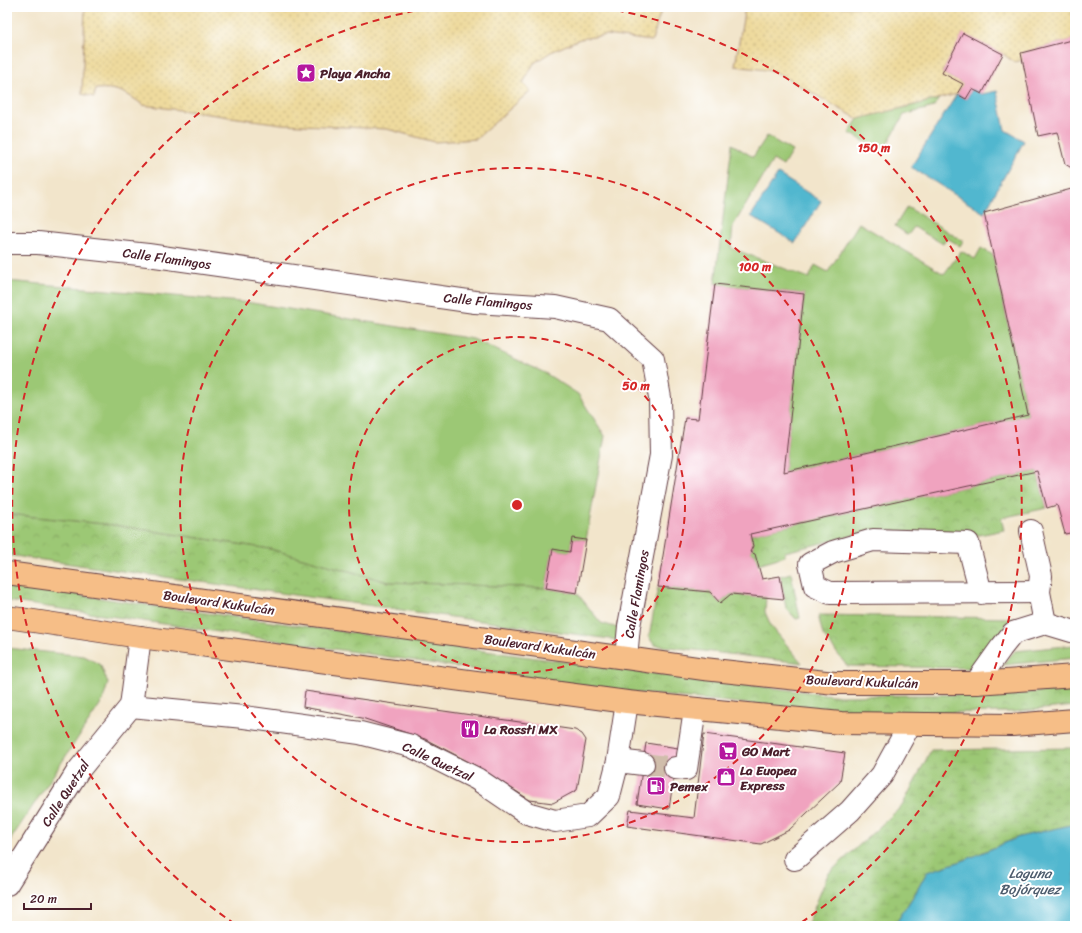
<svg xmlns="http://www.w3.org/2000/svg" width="1082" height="933" font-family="Sriracha,sans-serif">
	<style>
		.green { fill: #9cc875; stroke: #737450 }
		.wetland { fill: url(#wetland-marsh); stroke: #737450 }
		.sand { fill: url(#sand-dots); stroke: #9c7c64 }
		.park { fill: url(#park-crowns); stroke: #737450 }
		.water { fill: #51b7cf; stroke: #4e6b7d }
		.building { fill: #f0a3bf }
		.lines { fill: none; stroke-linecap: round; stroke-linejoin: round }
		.minor-tunnel { stroke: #d0bdab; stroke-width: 22; stroke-dasharray: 22 11; stroke-linecap: butt }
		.minor-casing { stroke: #633d43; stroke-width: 24 }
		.major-casing { stroke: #633d43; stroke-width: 24 }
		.minor { stroke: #fff; stroke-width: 22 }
		.major { stroke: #f6be87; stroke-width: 22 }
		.ring { fill: none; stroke: #d62828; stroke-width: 2; stroke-dasharray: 7 5 }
		.labels { text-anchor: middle; stroke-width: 4; stroke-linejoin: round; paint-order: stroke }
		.poi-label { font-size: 13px; font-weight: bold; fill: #4a1f2b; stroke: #fff; text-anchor: start }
		.street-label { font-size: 13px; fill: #4a1f2b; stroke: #fff }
		.water-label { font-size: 14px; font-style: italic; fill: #4d5c6d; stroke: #fff }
		.centre { fill: #d62828; stroke: #fff; stroke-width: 2 }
		.ring-label { font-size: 12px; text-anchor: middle; font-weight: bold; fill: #d62828; stroke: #fff; stroke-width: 4; stroke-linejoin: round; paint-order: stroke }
	</style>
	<defs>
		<pattern id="wetland-marsh" width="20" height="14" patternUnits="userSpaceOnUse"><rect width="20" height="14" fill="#9cc875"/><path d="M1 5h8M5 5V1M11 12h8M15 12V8" fill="none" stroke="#88ab65"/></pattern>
		<pattern id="sand-dots" width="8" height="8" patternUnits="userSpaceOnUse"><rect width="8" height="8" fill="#eeda9e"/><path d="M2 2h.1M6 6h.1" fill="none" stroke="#cebb88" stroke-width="1.8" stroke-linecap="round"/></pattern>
		<pattern id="park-crowns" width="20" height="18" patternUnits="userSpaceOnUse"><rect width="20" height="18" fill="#9cc875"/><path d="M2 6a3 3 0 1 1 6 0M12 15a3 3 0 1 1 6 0" fill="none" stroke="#88ab65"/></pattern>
	</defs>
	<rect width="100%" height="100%" fill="#fff"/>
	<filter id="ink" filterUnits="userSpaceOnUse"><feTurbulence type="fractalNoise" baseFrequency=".025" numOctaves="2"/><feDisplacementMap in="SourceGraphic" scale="8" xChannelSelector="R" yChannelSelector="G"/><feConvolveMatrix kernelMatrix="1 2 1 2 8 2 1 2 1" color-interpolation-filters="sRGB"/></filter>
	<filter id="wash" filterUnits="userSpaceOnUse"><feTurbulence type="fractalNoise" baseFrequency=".012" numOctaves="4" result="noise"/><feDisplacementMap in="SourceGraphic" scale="16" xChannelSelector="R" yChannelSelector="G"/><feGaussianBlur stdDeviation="0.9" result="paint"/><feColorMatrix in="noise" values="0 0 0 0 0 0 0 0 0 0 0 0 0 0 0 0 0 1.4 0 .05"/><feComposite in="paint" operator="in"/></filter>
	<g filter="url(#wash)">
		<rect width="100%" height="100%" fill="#f2e5cb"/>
		<g class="green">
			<polygon points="939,99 934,107 904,115 883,151 849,133 858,119"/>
			<polygon points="767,136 792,151 783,166 773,160 733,226 731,248 809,278 815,265 828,272 859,223 944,274 961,251 975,259 981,248 993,255 1028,415 784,472 804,294 715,284 732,144 753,157"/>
			<polygon points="907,207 963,241 960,246 947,238 943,244 914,227 908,235 895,226"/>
			<polygon points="7,281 252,303 473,339 545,373 578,394 605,436 586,540 572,538 570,552 553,549 546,588 388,582 270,549 113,525 7,514"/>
			<polygon points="1075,645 1075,658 1002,665 1015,651"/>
			<polygon points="7,648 84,656 100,664 108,683 103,700 7,845"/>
		</g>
		<polygon class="wetland" points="1075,748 1075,824 1019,837 965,860 927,872 916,892 894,926 807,926 828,874 902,806 931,750"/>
		<g class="sand">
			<path d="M85,7H662L652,41L606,35L580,39L551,52L534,63L523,83L530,91L476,139L435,142L387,129L282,124L143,105C127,93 117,87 96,89L94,97L82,94Z"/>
			<polygon points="745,7 1075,7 1075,12 1072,13 1075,26 1075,39 1021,53 1023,60 1014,62 1003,54 963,34 942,73 963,84 957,94 858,119 774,71 735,66"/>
		</g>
		<g class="park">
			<polygon points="1037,471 1047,508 1001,518 1004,530 979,535 876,530 785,552 785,556 758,564 755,554 750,552 753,546 750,534"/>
			<polygon points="7,514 113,525 270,549 388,582 546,588 577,593 601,623 618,628 617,640 7,555"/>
			<polygon points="791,573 800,618 796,619 786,608 780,576"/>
			<polygon points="7,584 147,605 632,671 840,696 1012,694 1075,689 1075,706 1012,712 841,713 628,692 7,601"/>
			<polygon points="658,587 710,592 720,603 731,594 766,597 765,612 771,626 802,663 654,645 649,637"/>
			<polygon points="818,615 1016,618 971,668 847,666 823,635"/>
		</g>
		<g class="water">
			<polygon points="972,89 982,94 997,91 1005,130 1024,141 984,213 911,167 957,94 966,99"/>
			<polygon points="778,174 821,201 795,243 751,216"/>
			<polygon points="1075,824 1075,926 894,926 916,892 927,872 965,860 1019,837"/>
		</g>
		<g id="blocks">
			<g class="building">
				<polygon points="1075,12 1075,23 1074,23 1072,13"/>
				<polygon points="963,33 1003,54 982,94 972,89 966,99 957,94 963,84 942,73"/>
				<polygon points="1075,39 1075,170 1065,164 1057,132 1038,136 1021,53"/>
				<polygon points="1075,188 1075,532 1065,534 1057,505 1047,508 1037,471 750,534 753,546 750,552 755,554 762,579 780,576 784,599 731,594 720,603 710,592 658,587 685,418 698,419 715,284 804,294 784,472 1028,415 984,213"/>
				<polygon points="572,538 586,540 577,593 546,588 553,549 570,552"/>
				<polygon points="305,691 575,730 582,734 586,740 577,790 553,803 530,800 473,764 425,739 362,718 303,707"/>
				<polygon points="704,734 845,753 840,782 789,830 761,844 627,826 630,810 694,818"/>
				<polygon points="646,743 678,748 669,809 637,804"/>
			</g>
		</g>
	</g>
	<g filter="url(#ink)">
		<use href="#blocks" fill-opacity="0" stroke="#633d43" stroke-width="1"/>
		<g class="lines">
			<polyline class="minor-tunnel" points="643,764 675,768"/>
			<g class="minor-casing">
				<g id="minor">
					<polyline points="7,243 38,243 148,255 475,302 555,307 609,319 653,359 660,398 661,455 629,626 626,658"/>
					<polyline points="1031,531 1041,576 1039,592 1045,623"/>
					<polyline points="981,593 968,543 873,540 833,552 810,564 815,586 830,593 1039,592"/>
					<polyline points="976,683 1001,648 1013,633 1045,623 1075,632"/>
					<polyline points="131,706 244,717 360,733 411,746 477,779 527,813 555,821 588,816 609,796 618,761 627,702"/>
					<polyline points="618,761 643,764"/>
					<polyline points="675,768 686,769 695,709"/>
					<polyline points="795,859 850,811 882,775 910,724"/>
					<polyline points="7,884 78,771 131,706 140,637"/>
				</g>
			</g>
			<g class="major-casing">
				<g id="major">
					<polyline points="7,573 626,658 704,669 835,683 976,683 1075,676"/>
					<polyline points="7,617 140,637 627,702 841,723 1012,725 1075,720"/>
				</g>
			</g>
			<use href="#minor" class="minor"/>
			<use href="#major" class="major"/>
		</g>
	</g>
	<g class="ring">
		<circle cx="517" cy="505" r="168"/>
		<circle cx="517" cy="505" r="337"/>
		<path d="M235 924A505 505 0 0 1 429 8M605 8A505 505 0 0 1 799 924"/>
	</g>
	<defs>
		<g id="sight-square" transform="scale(1)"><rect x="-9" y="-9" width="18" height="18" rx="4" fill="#b5179e" stroke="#fff"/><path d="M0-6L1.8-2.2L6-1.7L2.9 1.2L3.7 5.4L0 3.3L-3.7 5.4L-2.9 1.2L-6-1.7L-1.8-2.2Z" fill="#fff"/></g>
		<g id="restaurant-square" transform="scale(1)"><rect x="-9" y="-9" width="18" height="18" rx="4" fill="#b5179e" stroke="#fff"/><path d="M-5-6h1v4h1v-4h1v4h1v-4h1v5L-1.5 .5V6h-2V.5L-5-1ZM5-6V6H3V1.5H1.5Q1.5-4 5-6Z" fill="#fff"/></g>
		<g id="supermarket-square" transform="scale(1)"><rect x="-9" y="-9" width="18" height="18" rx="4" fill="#b5179e" stroke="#fff"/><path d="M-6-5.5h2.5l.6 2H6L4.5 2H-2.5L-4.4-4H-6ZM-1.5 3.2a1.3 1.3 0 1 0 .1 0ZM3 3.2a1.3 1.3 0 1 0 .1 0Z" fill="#fff"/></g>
		<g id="shop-square" transform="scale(1)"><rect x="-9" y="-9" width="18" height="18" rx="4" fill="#b5179e" stroke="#fff"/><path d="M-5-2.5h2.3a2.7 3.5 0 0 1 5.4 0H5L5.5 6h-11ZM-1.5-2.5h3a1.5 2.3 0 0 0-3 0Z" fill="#fff"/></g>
		<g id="fuel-square" transform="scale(1)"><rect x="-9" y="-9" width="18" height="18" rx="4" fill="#b5179e" stroke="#fff"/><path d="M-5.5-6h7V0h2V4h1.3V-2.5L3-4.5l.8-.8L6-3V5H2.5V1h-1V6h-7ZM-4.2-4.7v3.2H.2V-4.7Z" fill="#fff"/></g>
	</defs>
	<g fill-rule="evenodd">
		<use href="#sight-square" x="306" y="73"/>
		<use href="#restaurant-square" x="470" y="729"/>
		<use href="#supermarket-square" x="728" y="751"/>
		<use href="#shop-square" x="726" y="777"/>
		<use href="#fuel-square" x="656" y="786"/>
	</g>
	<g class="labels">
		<g class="poi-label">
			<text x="320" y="78">Playa Ancha</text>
			<text x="484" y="734">La Rossti MX</text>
			<text x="742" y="756">GO Mart</text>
			<text x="740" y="775">La Euopea<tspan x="740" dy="15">Express</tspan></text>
			<text x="670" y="791">Pemex</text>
		</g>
		<g class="street-label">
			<text transform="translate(167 258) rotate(8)" y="5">Calle Flamingos</text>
			<text transform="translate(488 301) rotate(5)" y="5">Calle Flamingos</text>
			<text transform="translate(636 594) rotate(-80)" y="5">Calle Flamingos</text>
			<text transform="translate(219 602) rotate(8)" y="5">Boulevard Kukulcán</text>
			<text transform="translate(540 646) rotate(8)" y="5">Boulevard Kukulcán</text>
			<text transform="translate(862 681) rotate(2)" y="5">Boulevard Kukulcán</text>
			<text transform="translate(438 761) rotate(25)" y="5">Calle Quetzal</text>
			<text transform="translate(65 793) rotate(-57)" y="5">Calle Quetzal</text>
		</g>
		<g class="water-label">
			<text x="1030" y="878">Laguna<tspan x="1030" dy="16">Bojórquez</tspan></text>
		</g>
	</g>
	<circle cx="517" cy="505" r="6" class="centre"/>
	<g class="ring-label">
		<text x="874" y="152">150 m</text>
		<text x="755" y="271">100 m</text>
		<text x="636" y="390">50 m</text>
	</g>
	<rect width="1082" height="933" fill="none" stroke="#fff" stroke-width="24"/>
	<path d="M24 903v6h67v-6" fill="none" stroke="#4a1f2b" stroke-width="2"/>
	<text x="30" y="903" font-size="12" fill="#4a1f2b" stroke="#ffffff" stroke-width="3" paint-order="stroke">20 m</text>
</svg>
